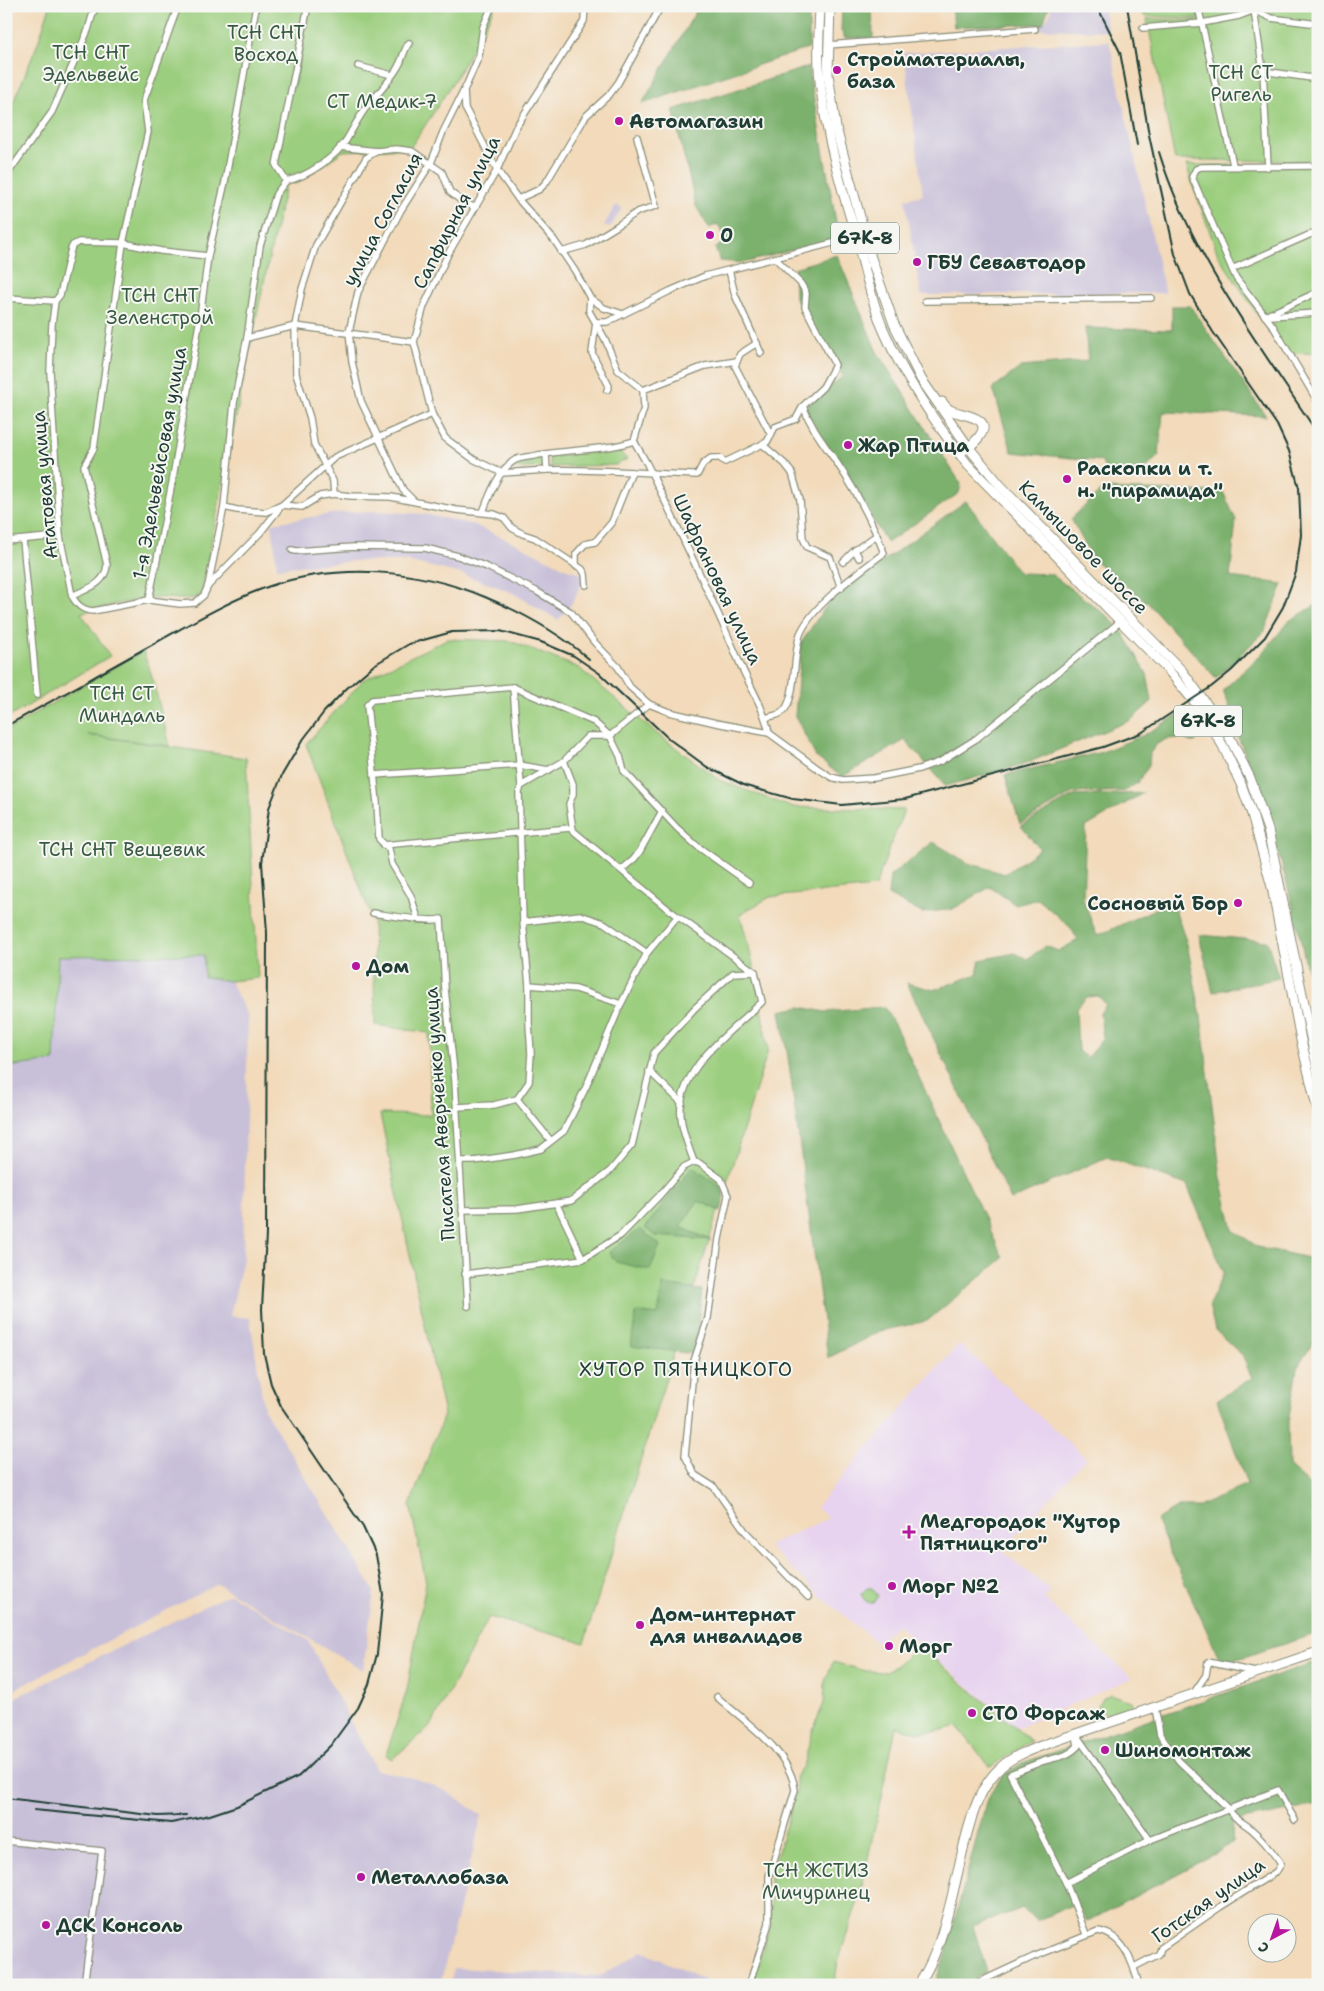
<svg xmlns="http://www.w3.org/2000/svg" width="1324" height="1991" font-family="'Shantell Sans',sans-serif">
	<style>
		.built { fill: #e7d2ef }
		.industrial { fill: #c8bfd8 }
		.green { fill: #9bce7e; stroke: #5d8659 }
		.forest { fill: #7cb16d; stroke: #4e7750; fill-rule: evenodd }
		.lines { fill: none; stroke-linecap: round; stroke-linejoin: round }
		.street-casing { stroke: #888c77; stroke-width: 8 }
		.secondary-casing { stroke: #888c77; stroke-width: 11 }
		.primary-casing { stroke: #888c77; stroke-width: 11 }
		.street { stroke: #fff; stroke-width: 5.5 }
		.secondary { stroke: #fff; stroke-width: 9 }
		.primary { stroke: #fff; stroke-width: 9 }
		.rail { stroke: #1f3d34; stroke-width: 2 }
		.poi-dot { fill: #b5179e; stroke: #f6f6f2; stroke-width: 2 }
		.labels { text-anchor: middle; stroke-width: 4; stroke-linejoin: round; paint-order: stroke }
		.shield { fill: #f6f6f2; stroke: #60746d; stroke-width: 1 }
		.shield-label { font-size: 18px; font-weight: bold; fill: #1f3d34 }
		.park-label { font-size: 19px; fill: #385a43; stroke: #f6f6f2 }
		.poi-label { font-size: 19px; font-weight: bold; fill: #1f3d34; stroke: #f6f6f2; text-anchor: start }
		.street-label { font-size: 19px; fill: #1f3d34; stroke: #f6f6f2 }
		.neighbourhood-label { font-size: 20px; letter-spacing: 1px; fill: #1f3d34; stroke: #f6f6f2 }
	</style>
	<rect width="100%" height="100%" fill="#f6f6f2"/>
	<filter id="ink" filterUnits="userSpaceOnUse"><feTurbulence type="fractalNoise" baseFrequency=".02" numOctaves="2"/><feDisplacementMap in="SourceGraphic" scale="10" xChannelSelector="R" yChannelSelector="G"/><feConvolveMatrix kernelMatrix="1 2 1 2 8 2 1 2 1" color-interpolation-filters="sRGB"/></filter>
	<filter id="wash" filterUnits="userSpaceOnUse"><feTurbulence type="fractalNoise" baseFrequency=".0096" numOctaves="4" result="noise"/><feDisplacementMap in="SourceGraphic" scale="20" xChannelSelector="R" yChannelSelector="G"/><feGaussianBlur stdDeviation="1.12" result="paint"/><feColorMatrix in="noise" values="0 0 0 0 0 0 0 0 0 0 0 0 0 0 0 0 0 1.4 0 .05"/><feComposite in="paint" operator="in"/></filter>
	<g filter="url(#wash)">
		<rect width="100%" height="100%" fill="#f2daba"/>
		<polygon class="built" points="959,1344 1086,1458 1002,1551 1050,1590 1044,1599 1132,1678 1017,1728 897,1625 877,1643 824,1599 768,1546 828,1518 816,1507"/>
		<g class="industrial">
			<polygon points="1052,6 1103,6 1108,31 1035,29 1043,24 1049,16"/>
			<polygon points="1109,41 1165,293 921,295 905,199 923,195 904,53"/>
			<polygon points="616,205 622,208 610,228 604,225"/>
			<polygon points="374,511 424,514 474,525 515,543 567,569 583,574 583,582 570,606 558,620 511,592 462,574 406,561 355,561 277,568 272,523 338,513"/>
			<polygon points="205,955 204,977 230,981 248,1017 243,1259 230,1316 250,1318 264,1409 374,1591 363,1670 217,1584 6,1694 6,1067 54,1061 57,956"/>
			<polygon points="230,1594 308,1640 376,1770 416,1779 444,1790 482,1815 440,1985 6,1985 6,1705 10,1700"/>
			<polygon points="642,1951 715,1985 450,1985 454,1968 599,1976"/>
		</g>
		<g class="green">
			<path d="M50,6H308L294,88L311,6H495C471,56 441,102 410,148L343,151L296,184L286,181L248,356L201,595C186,603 167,596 150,598C127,601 104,607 81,613L110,656L6,719V120L38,43Z"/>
			<polygon points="1142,6 1199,6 1197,18 1144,16"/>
			<polygon points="1201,6 1318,6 1318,161 1175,160 1147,19 1198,20"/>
			<polygon points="1186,165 1318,165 1318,353 1284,354 1218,255"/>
			<polygon points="617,449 627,459 616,465 551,467 549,457"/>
			<polygon points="543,457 544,467 510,469"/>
			<polygon points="447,639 510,641 579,668 656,733 721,781 791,807 904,810 875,887 770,897 740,914 755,972 768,1050 584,1643 489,1617 431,1726 392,1759 386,1755 407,1690 426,1582 410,1505 444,1415 380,1114 431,1115 429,1033 375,1025 373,921 306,744 363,680"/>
			<polygon points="143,651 152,677 170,746 88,735 246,758 258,978 230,981 204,977 204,955 58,956 54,1061 6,1067 6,731 78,688"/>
			<path d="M867,1588H872L878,1596L873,1603C866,1603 864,1600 861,1594Z"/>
			<path d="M920,1647L1031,1741L990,1767L957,1726C931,1734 922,1734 896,1727L861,1891L838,1962L834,1985H751L771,1923L770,1876L797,1790L795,1777L803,1766L814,1727L824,1703L825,1681L833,1662L865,1671L887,1672Z"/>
			<polygon points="1111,1694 1133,1702 1127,1713 1121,1717 1095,1710 1103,1698"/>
		</g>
		<g class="forest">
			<polygon points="699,6 809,6 809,48 642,104"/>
			<polygon points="842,6 872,6 873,38 845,38 841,31"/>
			<polygon points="952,6 1049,6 1043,24 954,27"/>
			<polygon points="808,67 839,238 743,263 720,261 715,248 727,241 718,224 709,228 696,206 673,110"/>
			<polygon points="837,255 877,352 961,484 959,493 887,543 804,408 843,376 795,298 794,268"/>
			<polygon points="1172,306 1190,306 1266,416 1163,412 1159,455 1141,474 1107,472 1101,461 1012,452 993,388 1021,367 1088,361 1085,328 1172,330"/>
			<polygon points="1103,489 1223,492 1236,520 1230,577 1283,584 1264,632 1216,678 1148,603 1094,560 1071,519"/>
			<polygon points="966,501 1019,573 1051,574 1110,618 1124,634 1147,674 1152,701 1131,720 1027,763 946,786 905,740 842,777 816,757 795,716 801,643 830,600"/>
			<path d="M1318,604V1023C1299,927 1277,828 1238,737L1237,726L1223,690L1260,656L1289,621Z"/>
			<polygon points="1188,709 1197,728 1199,737 1195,742 1191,742 1181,738 1166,739 1157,744 1150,753 1149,765 1137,783 1125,791 1073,793 1020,824 1005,775 1102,752 1144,735"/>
			<path d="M1143,793L1086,827L1083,899L1097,936L1172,901L1187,944L1201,1016L1221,1178L1233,1230L1258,1247L1313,1259L1318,1290V1335L1297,1368L1288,1423L1289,1466L1312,1488L1318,1490V1633L1222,1664L1156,1520L1178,1507H1199L1247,1484L1217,1400L1252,1378L1242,1355L1215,1330L1209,1305L1224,1273L1187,1185L1107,1157L1011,1200L907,983L934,990L977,974L980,960L1015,953L1027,959L1046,946L1058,951L1078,940L1070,927L1038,899L1016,905L990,887L953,909L922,913L888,895L890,876L933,842L968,863L1005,874L1040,849L1021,826L1073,796ZM1099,996L1106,1005L1100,1013L1103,1037L1087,1058L1078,1051L1076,1008L1087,997Z"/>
			<polygon points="1199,935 1267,941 1279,978 1213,992"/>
			<polygon points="801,1007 825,1012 884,1007 896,1028 1003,1258 927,1321 880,1331 828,1358 788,1057 780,1011"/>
			<polygon points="692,1167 720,1186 724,1198 721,1211 698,1201 680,1227 711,1240 655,1236 645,1228"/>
			<polygon points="640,1229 660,1245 650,1270 616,1262 609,1252"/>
			<polygon points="662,1285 702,1290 694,1354 631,1346 636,1312 658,1315"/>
			<polygon points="1318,1661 1318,1805 1233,1822 1232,1842 1220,1851 1087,1922 1076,1903 1036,1921 1023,1908 973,1926 987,1972 965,1985 933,1985 936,1980 945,1956 987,1799 1002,1776 1022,1763"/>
		</g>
	</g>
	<g filter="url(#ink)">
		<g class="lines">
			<g class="street-casing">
				<g id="street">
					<polyline points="1198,6 1233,165"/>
					<polyline points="1254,10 1263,71 1268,167"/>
					<polyline points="1254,10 1271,18 1318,24"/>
					<polyline points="1143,28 1202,23 1239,16 1265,6"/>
					<polyline points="828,45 1035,29"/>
					<polyline points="358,66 392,75"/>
					<polyline points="1263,71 1318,79"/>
					<path d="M464,91L465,108L497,170L518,199L554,240L575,271L590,298L589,311L605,339L618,370L643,390L644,408L634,441C603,451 570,449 538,455C531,457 521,457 515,460C499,469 489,496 483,512"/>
					<polyline points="1317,115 1318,111"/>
					<polyline points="340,147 377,151 396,149 412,151 442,172 450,192 463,202 474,207"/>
					<polyline points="1318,166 1201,167 1196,169 1192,177 1236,278 1273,326 1318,402"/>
					<polyline points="6,176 52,112 88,30 95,6"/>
					<path d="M286,181C307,177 336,157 347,139C353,128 358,119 365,109C375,97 390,81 398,67C403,59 403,51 409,43"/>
					<polyline points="286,181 276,165 308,6"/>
					<polyline points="518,199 540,189 547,181 586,116 609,95 618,83 661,6"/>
					<polyline points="561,252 586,245 617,226 637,212 656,206 637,137"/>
					<path d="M208,256L161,251L123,243L79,242L73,245L71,249L60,295L55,301L52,324L50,371L60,536L72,596C77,605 82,610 93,611L149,600L180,604L195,603L204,595L208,586L224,507L234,403L247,338L260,246L276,194L286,181"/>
					<polyline points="1232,269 1318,231"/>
					<polyline points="729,270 735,295 761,353"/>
					<polyline points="6,298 55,301"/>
					<polyline points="590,298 604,308 623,314"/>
					<polyline points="925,301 1151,298"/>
					<polyline points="1265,316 1318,292"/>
					<polyline points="1270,316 1318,313"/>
					<polyline points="596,322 607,322 670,291 705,276 856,237"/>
					<polyline points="596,322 592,353 609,386 607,390"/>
					<polyline points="247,338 295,326 414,342"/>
					<polyline points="757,343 740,354 735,366 771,435"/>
					<polyline points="643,390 705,366 737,361"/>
					<path d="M634,441L647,464C679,530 712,597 741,666C751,688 764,708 769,733"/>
					<polyline points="762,444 785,464 792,473 800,500 803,538 807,547 830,557 841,588"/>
					<path d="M546,454L547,470C598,468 647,474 697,475L703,464L711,458H720L725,462L767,442L775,427L796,419L803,406L823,387L835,365L805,307L806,293L801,284L775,258"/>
					<polyline points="547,470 502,473 473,459 445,438 432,414 414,342 424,306 448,254 497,170 516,127 584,21 585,6"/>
					<polyline points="334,494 333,481 314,444 310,418 296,374 295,326 302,289 316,245 366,158 377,151"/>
					<polyline points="414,501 403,490 361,401 352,362 349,332 358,292 401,210 431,163 443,132 467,84 479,56 483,27 492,6"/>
					<polyline points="224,507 237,510 266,512 282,505 302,507 320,496 334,494 351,496 391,497 456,510 494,514 504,518 512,528 523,534 535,538 582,569 585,574 586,585"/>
					<polyline points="23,540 37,695"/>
					<polyline points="6,541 60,536"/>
					<polyline points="292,550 296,551 354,547 425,548 458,556 487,567 536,591 571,612 595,643 618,667 630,687 649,704 669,712 716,723 769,733 817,768 831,777 843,780 874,778 919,769 941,761 976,739 1121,621"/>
					<polyline points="855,550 859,558"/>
					<polyline points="843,562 855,550 877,535"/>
					<polyline points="576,566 576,554 585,544 595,542 612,522 632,472"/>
					<polyline points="208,586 260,533 282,505 335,457 432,414"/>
					<path d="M72,596C88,588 105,585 107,565L84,466L94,448L123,243L148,132L144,100L178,6"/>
					<polyline points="149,600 172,483 200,318 208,256 225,182 256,6"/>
					<polyline points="513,687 521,786"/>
					<path d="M766,718C770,716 777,716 781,713C798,702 792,651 801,632C815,603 859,572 884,553C872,521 856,491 837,463C824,444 811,428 803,406"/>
					<polyline points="564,761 573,784 573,794 569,804 573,830"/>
					<polyline points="374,775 519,765 549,770"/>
					<polyline points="383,845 570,828 669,910 755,972"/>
					<polyline points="621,870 634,859 640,851 662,811"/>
					<path d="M373,913C388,915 428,923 441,919L445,989L455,1081L468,1306"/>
					<polyline points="418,919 411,896 392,864 389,849 379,839 377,803 367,705 372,700 513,687 594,722 610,736 620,756 624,771 677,828 697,846 749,883"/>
					<polyline points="523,922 580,915 604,923 647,953"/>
					<polyline points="529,985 576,989 621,1004"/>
					<polyline points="649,1071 682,1103"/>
					<polyline points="517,1099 551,1141"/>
					<polyline points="457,1107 494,1105 517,1099 529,1082 531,1054 529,1023 529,985 523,922 519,793 521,786 564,761 588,736 610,736 649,704"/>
					<polyline points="461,1161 474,1161 515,1155 541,1149 564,1131 586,1087 621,1004 647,953 677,917"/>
					<path d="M694,1162C688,1145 679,1124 681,1106C685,1062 732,1031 762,1002L755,972"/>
					<polyline points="556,1203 583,1259"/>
					<polyline points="462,1210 517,1209 571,1201 610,1171 632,1145 654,1053 695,1008 733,973 755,972"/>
					<polyline points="465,1274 583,1259 621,1235 660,1195 684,1167 694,1162 699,1163 721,1179 728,1196 719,1239 708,1318 694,1361 685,1456 695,1475 714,1487 745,1531 808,1597"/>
					<polyline points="1193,1694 1206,1675 1208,1662 1255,1672"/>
					<path d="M717,1697C745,1722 790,1750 795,1790L769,1876V1923L749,1985"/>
					<path d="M1076,1734L1078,1746C1067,1758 1055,1757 1041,1762C1031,1766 1021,1770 1010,1774L1066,1883L1086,1934"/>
					<polyline points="1077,1736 1150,1840"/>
					<polyline points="6,1841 102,1851 84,1985"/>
					<polyline points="1066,1883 1150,1840 1278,1790 1295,1820"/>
					<path d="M1134,1967L1159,1954L1161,1948L1220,1907L1276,1872L1281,1864C1272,1851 1262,1838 1250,1828C1241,1821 1233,1818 1227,1807L1179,1761L1160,1735L1155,1708"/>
					<path d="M973,1985L1033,1957L1098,1931C1124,1935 1133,1963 1139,1985"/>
				</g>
			</g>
			<g class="secondary-casing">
				<path id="secondary" d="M918,1985C944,1949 954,1885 965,1841C972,1814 980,1786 1001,1767C1014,1755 1033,1749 1049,1743L1318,1652"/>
			</g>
			<g class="primary-casing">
				<g id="primary">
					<path d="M820,6C819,34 817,62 821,89C827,137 840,183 854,229C864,263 870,299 884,331C905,379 936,424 968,465L1169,671L1202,711L1223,746L1241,784L1252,814L1272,887L1301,1040L1318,1111"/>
					<polyline points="830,6 828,74 836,128 871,258 894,324 921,379 969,448 1000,485 1182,671 1228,734 1250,778 1268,830 1318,1071"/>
					<path d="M942,402C944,405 946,408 950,410C959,415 995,416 979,437C975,442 970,447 964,450"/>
				</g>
			</g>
			<use href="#street" class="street"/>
			<use href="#secondary" class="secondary"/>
			<use href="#primary" class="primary"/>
			<g class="rail">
				<polyline points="1097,6 1120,52 1137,145"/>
				<path d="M1159,152C1191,256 1259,344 1318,434"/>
				<path d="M6,726C54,700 101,673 148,647C188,625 227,601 270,586C340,563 417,569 485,597C523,613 558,632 589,659"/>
				<polyline points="6,1798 158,1816 186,1815"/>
				<polyline points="34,1810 171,1823 210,1815 237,1806 299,1776 331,1745 358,1708 369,1684 377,1654 383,1594 376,1555 363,1527 281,1406 271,1384 264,1354 262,1309 266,1234 267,933 262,863 269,808 282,775 302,741 324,712 346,689 374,665 409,644 452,632 500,631 541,642 574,656 599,673 669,739 707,767 746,786 793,799 842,805 905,799 1103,747 1141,733 1211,687 1231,671 1265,637 1283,607 1296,572 1301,535 1299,488 1289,451 1277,425 1213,332 1190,294 1175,254 1149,135 1127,6"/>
			</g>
		</g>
	</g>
	<g class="poi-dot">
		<circle cx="837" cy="70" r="5"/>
		<circle cx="619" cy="121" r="5"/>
		<circle cx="710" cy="235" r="5"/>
		<circle cx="917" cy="262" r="5"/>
		<circle cx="848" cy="445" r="5"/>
		<circle cx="1067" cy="479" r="5"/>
		<circle cx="1238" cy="903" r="5"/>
		<circle cx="356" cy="966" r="5"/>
		<path d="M906.5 1524.5h5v5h5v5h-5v5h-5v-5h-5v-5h5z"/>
		<circle cx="892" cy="1586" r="5"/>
		<circle cx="640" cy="1625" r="5"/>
		<circle cx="889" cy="1646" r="5"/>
		<circle cx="972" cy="1713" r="5"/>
		<circle cx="1105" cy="1750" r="5"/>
		<circle cx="361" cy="1877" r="5"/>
		<circle cx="46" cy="1925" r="5"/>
	</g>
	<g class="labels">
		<g class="shield">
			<rect x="831" y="222.5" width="68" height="31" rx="4"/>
			<rect x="1174" y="705.5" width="68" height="31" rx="4"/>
		</g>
		<g class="shield-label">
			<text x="865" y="244">67К-8</text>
			<text x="1208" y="727">67К-8</text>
		</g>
		<g class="park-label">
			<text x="266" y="39">ТСН СНТ<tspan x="266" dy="22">Восход</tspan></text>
			<text x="91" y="59">ТСН СНТ<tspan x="91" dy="22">Эдельвейс</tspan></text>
			<text x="1241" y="79">ТСН СТ<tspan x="1241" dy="22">Ригель</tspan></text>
			<text x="382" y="108">СТ Медик-7</text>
			<text x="160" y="302">ТСН СНТ<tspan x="160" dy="22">Зеленстрой</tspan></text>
			<text x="122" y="700">ТСН СТ<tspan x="122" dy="22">Миндаль</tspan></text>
			<text x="122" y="856">ТСН СНТ Вещевик</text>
			<text x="816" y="1877">ТСН ЖСТИЗ<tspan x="816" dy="22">Мичуринец</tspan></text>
		</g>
		<g class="poi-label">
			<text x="847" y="66">Стройматериалы,<tspan x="847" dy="22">база</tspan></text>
			<text x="629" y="128">Автомагазин</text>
			<text x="720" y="242">0</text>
			<text x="927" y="269">ГБУ Севавтодор</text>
			<text x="858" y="452">Жар Птица</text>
			<text x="1077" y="475">Раскопки и т.<tspan x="1077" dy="22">н. "пирамида"</tspan></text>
			<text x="1228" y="910" text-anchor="end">Сосновый Бор</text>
			<text x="366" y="973">Дом</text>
			<text x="920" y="1528">Медгородок "Хутор<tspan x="920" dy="22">Пятницкого"</tspan></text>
			<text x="902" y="1593">Морг №2</text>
			<text x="650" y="1621">Дом-интернат<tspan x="650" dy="22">для инвалидов</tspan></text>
			<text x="899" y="1653">Морг</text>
			<text x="982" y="1720">СТО Форсаж</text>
			<text x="1115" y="1757">Шиномонтаж</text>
			<text x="371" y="1884">Металлобаза</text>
			<text x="56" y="1932">ДСК Консоль</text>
		</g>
		<g class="street-label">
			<text transform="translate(456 212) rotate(-63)" y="7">Сапфирная улица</text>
			<text transform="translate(382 219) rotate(-62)" y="7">улица Согласия</text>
			<text transform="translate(159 463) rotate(-80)" y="7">1-я Эдельвейсовая улица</text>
			<text transform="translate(44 485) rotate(-95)" y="7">Агатовая улица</text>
			<text transform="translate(1084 547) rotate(46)" y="7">Камышовое шоссе</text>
			<text transform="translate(718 579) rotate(65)" y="7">Шафрановая улица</text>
			<text transform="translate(439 1114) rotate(-94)" y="7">Писателя Аверченко улица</text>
			<text transform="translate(1208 1900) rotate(-35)" y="7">Готская улица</text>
		</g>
		<g class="neighbourhood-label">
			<text x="686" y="1376">ХУТОР ПЯТНИЦКОГО</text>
		</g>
	</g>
	<rect width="1324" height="1991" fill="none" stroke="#f6f6f2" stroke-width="25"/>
	<g transform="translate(1272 1938) rotate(221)"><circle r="24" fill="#f6f6f2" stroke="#a0aca6"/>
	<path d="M0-4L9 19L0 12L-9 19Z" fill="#b5179e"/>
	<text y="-8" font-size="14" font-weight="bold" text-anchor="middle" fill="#1f3d34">С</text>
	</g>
</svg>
